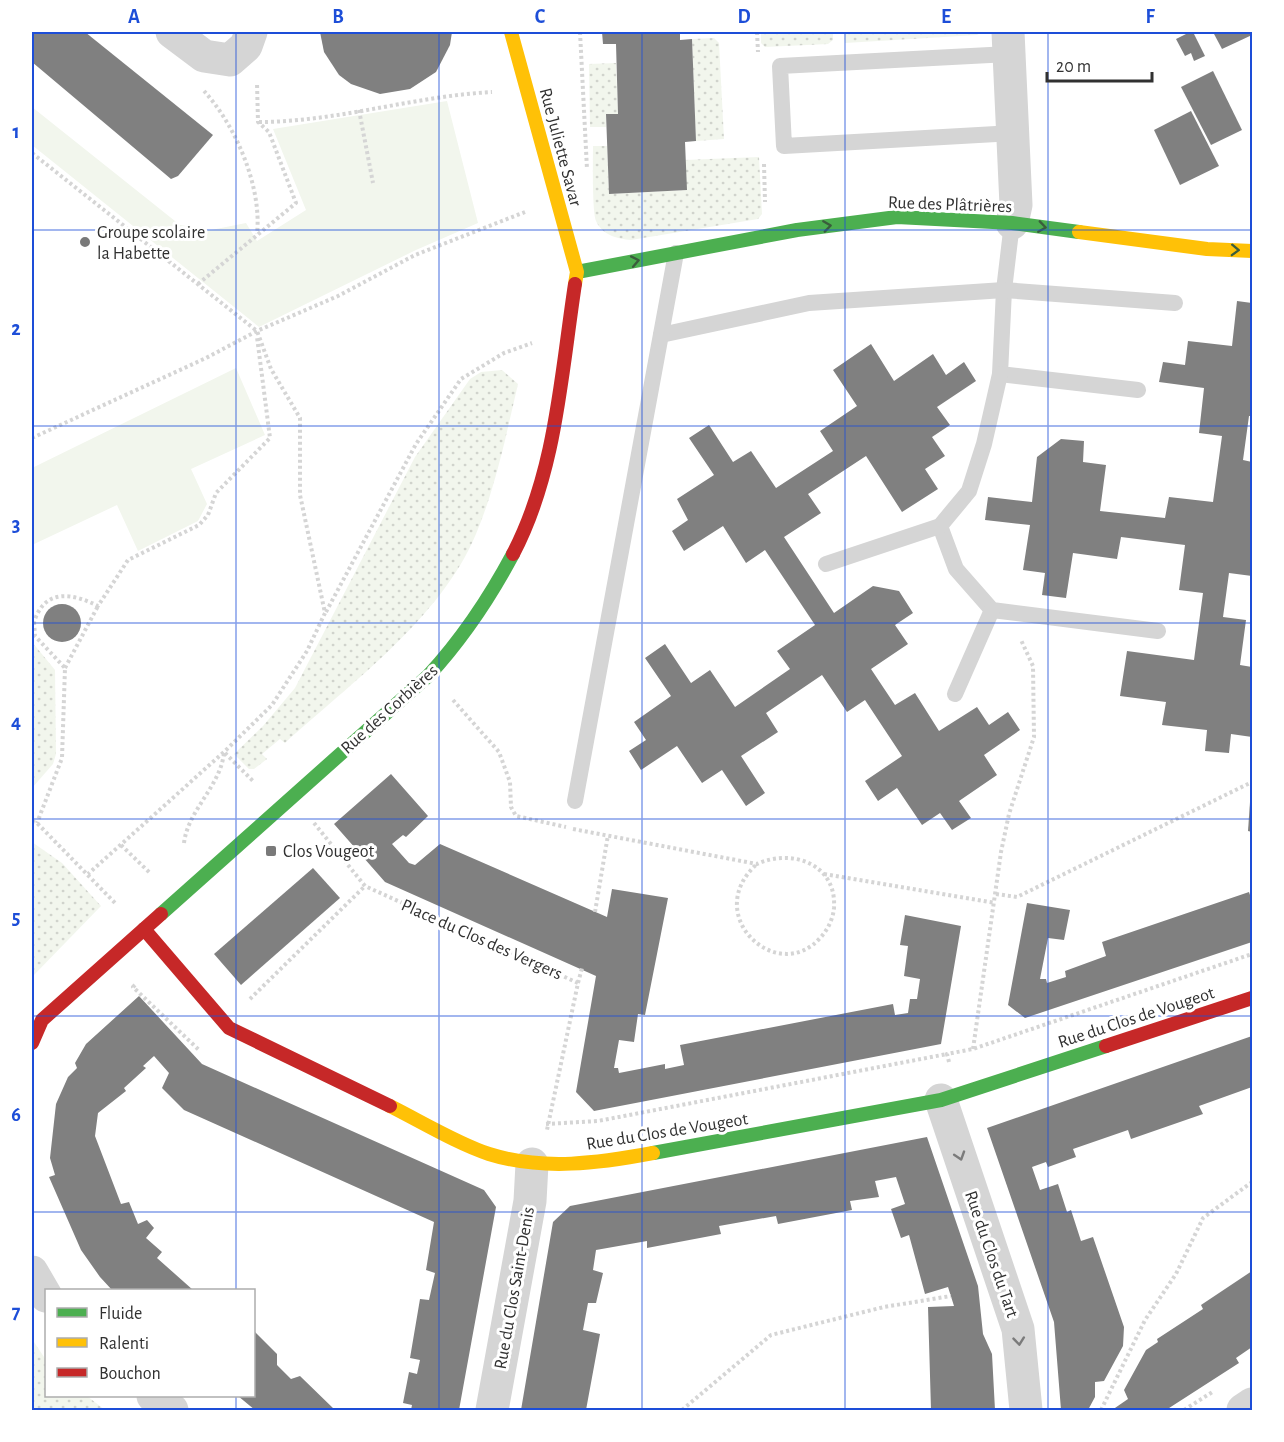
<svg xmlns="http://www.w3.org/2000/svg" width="1284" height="1442" font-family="'Alegreya Sans',sans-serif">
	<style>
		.grass { fill: url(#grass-dots) }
		.garden { fill: #f2f6ed }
		.building { fill: #808080 }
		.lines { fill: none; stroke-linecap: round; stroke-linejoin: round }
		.path { stroke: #d5d5d5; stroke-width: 4; stroke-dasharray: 3 3; stroke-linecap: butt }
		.lane { stroke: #d5d5d5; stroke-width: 16 }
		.street { stroke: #d5d5d5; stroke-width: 33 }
		.fast { stroke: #4caf50; stroke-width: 14 }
		.slow { stroke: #ffc107; stroke-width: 14 }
		.jam { stroke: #c62828; stroke-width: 14 }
		.oneway { stroke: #3a5d3c }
		.oneway2 { stroke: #7b7b7b }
		.grid { fill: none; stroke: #1d4ed8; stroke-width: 1.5; stroke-opacity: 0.55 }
		.poi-dot { fill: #797979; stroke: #fff; stroke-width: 2 }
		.labels { text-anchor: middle; stroke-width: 6; stroke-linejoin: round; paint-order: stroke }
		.street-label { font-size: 18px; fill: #313131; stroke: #fff }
		.poi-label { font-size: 18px; fill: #313131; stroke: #fff; text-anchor: start }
		.neatline { fill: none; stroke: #1d4ed8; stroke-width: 2 }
		.grid-label { font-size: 20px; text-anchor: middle; font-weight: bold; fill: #1d4ed8 }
	</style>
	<defs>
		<pattern id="grass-dots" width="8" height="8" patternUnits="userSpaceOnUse" patternTransform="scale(1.5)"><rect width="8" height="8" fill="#f2f6ed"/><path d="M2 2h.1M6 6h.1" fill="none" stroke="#d0d3cc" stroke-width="1.8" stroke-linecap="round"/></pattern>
	</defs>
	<rect width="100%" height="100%" fill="#fff"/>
	<g class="grass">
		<polygon points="761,32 833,32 833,40 828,44 765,47 761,43"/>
		<polygon points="844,32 982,32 977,35 845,43"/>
		<polygon points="714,38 719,43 724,139 696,141 692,39"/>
		<polygon points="616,63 618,114 606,114 606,127 590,127 589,64"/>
		<path d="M593,146H607L609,194L686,190L685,160L759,157L762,214L758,219L631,240C618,239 602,235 596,221C592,211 593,160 593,146Z"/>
		<path d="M502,370L518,384C506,435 496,486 476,534C441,618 351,683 285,743L280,739L262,754L267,759L254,769H249L234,754L263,726L295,688L415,457L470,379L481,372Z"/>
		<polygon points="32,642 55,670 56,754 53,764 32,788"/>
		<polygon points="32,842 62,863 101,906 32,977"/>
		<polygon points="32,1339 46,1360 46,1396 87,1396 105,1410 32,1410"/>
	</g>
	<g class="garden">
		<polygon points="447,101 478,223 416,250 259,327 32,145 32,107 180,225 211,230 246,223 257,241 306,210 273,129"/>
		<polygon points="236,368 265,435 191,469 207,504 198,521 138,551 117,505 32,545 32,468"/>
	</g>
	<g class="building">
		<polygon points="32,32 85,32 213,135 178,176 171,179 32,62"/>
		<polygon points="320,32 452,32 450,45 436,72 410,89 380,94 351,84 339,75 324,52"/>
		<polygon points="602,32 680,32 680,40 692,39 696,141 685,142 687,190 609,194 606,114 618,114 616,44 603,44"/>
		<polygon points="1190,32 1193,32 1205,56 1194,61 1191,53 1185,56 1176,39"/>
		<polygon points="1213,32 1252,32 1252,35 1222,49"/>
		<polygon points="1213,71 1242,130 1211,145 1181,87"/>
		<polygon points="1191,111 1219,166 1180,185 1154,130"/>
		<polygon points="1237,301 1252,303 1252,416 1249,416 1243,460 1252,462 1252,576 1229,573 1223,617 1246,620 1240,665 1252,667 1252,737 1231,734 1229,753 1205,751 1207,730 1162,725 1166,702 1120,696 1127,651 1194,660 1203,593 1179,590 1185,545 1121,537 1117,559 1073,553 1066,598 1042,595 1045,573 1023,570 1030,525 985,520 988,497 1032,502 1037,457 1061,439 1084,441 1083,462 1106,465 1100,511 1165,518 1169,497 1213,502 1222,436 1199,433 1204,388 1159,382 1163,362 1185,365 1188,341 1232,346"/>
		<polygon points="871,344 894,381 933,354 946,375 964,362 976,381 937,407 950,425 932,437 945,456 925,469 938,489 902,512 866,456 808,494 821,513 784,537 834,613 873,586 899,591 913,613 895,625 908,644 871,669 895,705 915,693 939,731 977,707 989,725 1008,712 1020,730 984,755 997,775 959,801 971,818 952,830 940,813 922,825 897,788 878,801 865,781 902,756 865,700 847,712 822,675 766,713 778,732 741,756 765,793 746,806 722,770 702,783 677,746 641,770 629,751 646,740 634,722 671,696 645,658 665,644 691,683 710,670 735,707 790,669 777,651 815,625 765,550 746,563 723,526 684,551 672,531 688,520 677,499 714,475 689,438 709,425 733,462 751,451 776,488 833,451 820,431 857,406 833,370"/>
		<circle cx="62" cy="623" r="19"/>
		<polygon points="391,774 428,816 406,837 403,835 392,844 409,863 415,865 440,844 607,917 612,889 668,898 645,1015 638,1014 634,1042 619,1040 614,1068 618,1068 619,1073 665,1064 665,1069 684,1065 680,1045 893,1004 895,1015 908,1013 910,999 917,999 920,979 904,976 908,946 900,945 905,915 961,926 941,1044 594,1111 576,1092 596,976 385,882 334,824"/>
		<polygon points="1250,802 1252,802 1252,832 1248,831"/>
		<polygon points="313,868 340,898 241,985 214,954"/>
		<polygon points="1249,892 1252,901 1252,942 1025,1018 1008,1005 1027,903 1070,910 1064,940 1048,938 1040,979 1046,979 1047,983 1066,977 1065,971 1106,956 1102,942"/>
		<polygon points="139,996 202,1064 484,1190 496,1207 459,1410 411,1410 412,1405 403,1403 409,1372 417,1374 420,1360 410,1358 420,1299 429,1300 435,1273 426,1270 434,1222 184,1110 162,1088 169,1073 154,1056 143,1066 146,1068 124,1088 126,1091 98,1113 95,1136 121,1204 129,1202 138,1224 147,1220 154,1228 146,1238 162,1252 157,1258 193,1290 112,1290 100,1277 81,1250 49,1177 55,1175 50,1158 56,1104 68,1077 77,1068 75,1063 86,1044"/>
		<polygon points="1252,1036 1252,1087 1199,1106 1203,1114 1131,1139 1128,1130 1073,1149 1076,1157 1048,1167 1046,1162 1032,1167 1040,1190 1058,1184 1067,1212 1071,1210 1081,1241 1093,1237 1124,1327 1123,1346 1104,1381 1095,1382 1095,1397 1088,1410 1061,1410 1054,1322 987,1128"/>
		<polygon points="927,1137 978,1286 983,1334 992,1354 995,1410 931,1410 928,1307 954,1306 948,1287 925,1294 909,1235 901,1238 891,1209 905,1204 896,1177 875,1181 879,1197 850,1201 852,1210 778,1224 776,1216 719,1226 721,1234 647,1248 647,1241 596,1250 593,1270 603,1273 596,1303 588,1303 583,1330 600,1334 586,1410 521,1410 553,1222 570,1206"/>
		<polygon points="1252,1271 1252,1347 1236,1358 1239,1363 1166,1410 1112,1410 1128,1399 1124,1390 1146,1350 1158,1342 1157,1339 1203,1309 1201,1305"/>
		<polygon points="254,1331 277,1354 277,1365 291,1379 300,1376 335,1410 255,1410 238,1396 254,1396"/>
	</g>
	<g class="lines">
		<g class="path">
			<polyline points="580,32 587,169"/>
			<polyline points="757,32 758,52"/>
			<path d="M204,91C236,126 262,187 257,234"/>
			<polyline points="359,110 373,183"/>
			<path d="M259,122C337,122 414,96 492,92"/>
			<polyline points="32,153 257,331 271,369 300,418 300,495 325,613 307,651 272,705 224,752 88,874"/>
			<polyline points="764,164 765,202"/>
			<polyline points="198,284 296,203 269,132 258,122 257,83"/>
			<polyline points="32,438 206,358 257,331 338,296 415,255 525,212"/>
			<polyline points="326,612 416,444 461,379 504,353 532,343"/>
			<path d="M32,622H34C45,588 72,593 98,606L128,560L199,525L208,515L216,493L270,438L257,337"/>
			<polyline points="34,622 35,636 65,668 62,758 37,823"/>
			<polyline points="65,668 98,606"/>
			<polyline points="453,700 499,752 510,782 511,807 516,816 566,827"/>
			<polyline points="225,753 253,781"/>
			<polyline points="32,821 37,823 115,903"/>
			<polyline points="314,823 365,886 578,983 547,1130"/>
			<path d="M573,829L757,864C792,848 837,864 834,908C833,919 828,929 821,937C778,987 700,915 757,864"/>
			<path d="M184,843C188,810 220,787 224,753"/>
			<polyline points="121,845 150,873"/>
			<polyline points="824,874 995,903"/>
			<polyline points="996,894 1017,897 1252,782"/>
			<polyline points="595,912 608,835"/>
			<polyline points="578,983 582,968"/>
			<polyline points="135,985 133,987 200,1051"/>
			<polyline points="250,999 365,886"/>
			<polyline points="973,1049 1001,852 1009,814 1034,737 1033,666 1021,640"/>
			<polyline points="949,1062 947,1054 973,1049 1252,954"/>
			<polyline points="546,1124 598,1121 947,1054"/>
			<polyline points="682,1410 771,1335 884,1307 951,1296"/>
			<polyline points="1101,1410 1145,1320 1176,1274 1203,1218 1252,1182"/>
			<polyline points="1184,1410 1214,1391"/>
		</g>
		<g class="lane">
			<polyline points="1009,54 780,66 784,146 1014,133"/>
			<polyline points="1012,223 1004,290 1000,374 1138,390"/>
			<polyline points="661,335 809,303 1004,290 1175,303"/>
			<polyline points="940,526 956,569 992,610 1158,631"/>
			<polyline points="826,564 940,526 969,491 984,444 1000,374"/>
			<polyline points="955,694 992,610"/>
			<polyline points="575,801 676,253"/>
		</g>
		<g class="street">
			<polyline points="172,32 204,56 230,60 246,46 251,32"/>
			<polyline points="1008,32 1016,205 1012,223"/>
			<polyline points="941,1100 1018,1329 1026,1410"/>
			<polyline points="32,1272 46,1296"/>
			<polyline points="153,1396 172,1410"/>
			<polyline points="492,1410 530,1201 532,1164"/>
			<polyline points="1243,1410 1252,1404"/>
		</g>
		<g class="fast">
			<polyline points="577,272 797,230 897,217 1012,223 1079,232"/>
			<path d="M161,914L428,676C463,638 489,599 513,554"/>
			<polyline points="653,1153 941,1100 1106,1046"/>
		</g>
		<g class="slow">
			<polyline points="511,32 577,272 575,284"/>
			<polyline points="1079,232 1207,249 1252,251"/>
			<path d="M390,1106C420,1121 458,1144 489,1154C543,1171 600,1163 653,1153"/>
		</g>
		<g class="jam">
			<path d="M513,554C556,472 561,375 575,284"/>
			<polyline points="144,929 229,1028 390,1106"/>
			<polyline points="32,1043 42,1020 161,914"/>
			<polyline points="1106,1046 1252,998"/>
		</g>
	</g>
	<defs><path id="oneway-chevron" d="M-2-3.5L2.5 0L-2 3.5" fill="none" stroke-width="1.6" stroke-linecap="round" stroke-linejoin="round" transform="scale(1.5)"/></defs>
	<g class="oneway">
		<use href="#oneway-chevron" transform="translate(827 226) rotate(-8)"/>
		<use href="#oneway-chevron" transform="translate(1042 227) rotate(8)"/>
		<use href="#oneway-chevron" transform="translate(1235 250) rotate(2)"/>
		<use href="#oneway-chevron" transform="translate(635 261) rotate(-11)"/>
	</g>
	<g class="oneway2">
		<use href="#oneway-chevron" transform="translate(960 1156) rotate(72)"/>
		<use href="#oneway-chevron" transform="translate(1019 1341) rotate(84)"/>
	</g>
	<path class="grid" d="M236,32V1290M439,32V1410M642,32V1410M845,32V1410M1048,32V1410M32,230H1252M32,426H1252M32,623H1252M32,819H1252M32,1016H1252M32,1212H1252M236,1396V1410"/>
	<g class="poi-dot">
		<circle cx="85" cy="242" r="6"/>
		<rect x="265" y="845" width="12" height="12" rx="3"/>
	</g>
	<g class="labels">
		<g class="street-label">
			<text transform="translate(561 147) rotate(75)" y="6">Rue Juliette Savar</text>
			<text transform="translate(950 204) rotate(2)" y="6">Rue des Plâtrières</text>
			<text transform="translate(389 709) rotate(-42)" y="6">Rue des Corbières</text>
			<text transform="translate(482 939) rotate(24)" y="6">Place du Clos des Vergers</text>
			<text transform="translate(1136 1017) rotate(-18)" y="6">Rue du Clos de Vougeot</text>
			<text transform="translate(667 1131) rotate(-9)" y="6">Rue du Clos de Vougeot</text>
			<text transform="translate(992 1254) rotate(71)" y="6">Rue du Clos du Tart</text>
			<text transform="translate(514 1288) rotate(-80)" y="6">Rue du Clos Saint-Denis</text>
		</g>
		<g class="poi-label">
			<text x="97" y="238">Groupe scolaire<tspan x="97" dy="21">la Habette</tspan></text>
			<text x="283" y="857">Clos Vougeot</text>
		</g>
	</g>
	<rect width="1284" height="1442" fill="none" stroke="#ffffff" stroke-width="66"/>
	<rect x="45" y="1289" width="210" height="108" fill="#ffffff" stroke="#adadad" stroke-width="1.5"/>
	<rect x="57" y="1308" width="30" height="9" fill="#4caf50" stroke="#adadad" stroke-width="1.5"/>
	<text x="99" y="1319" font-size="18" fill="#313131">Fluide</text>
	<rect x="57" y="1338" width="30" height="9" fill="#ffc107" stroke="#adadad" stroke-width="1.5"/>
	<text x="99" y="1349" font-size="18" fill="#313131">Ralenti</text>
	<rect x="57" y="1368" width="30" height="9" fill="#c62828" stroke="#adadad" stroke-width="1.5"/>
	<text x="99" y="1379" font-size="18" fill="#313131">Bouchon</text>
	<path d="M1047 72v9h105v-9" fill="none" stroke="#313131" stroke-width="3"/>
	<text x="1056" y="72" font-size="18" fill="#313131" stroke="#ffffff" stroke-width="4.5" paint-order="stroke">20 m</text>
	<rect x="33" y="33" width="1218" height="1376" class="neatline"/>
	<g class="grid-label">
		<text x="134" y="23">A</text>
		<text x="338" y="23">B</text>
		<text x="540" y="23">C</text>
		<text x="744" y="23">D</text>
		<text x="946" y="23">E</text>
		<text x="1150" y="23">F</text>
		<text x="16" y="138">1</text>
		<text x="16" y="335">2</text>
		<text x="16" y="531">3</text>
		<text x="16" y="728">4</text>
		<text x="16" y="924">5</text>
		<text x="16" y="1121">6</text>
		<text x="16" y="1318">7</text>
	</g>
</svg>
